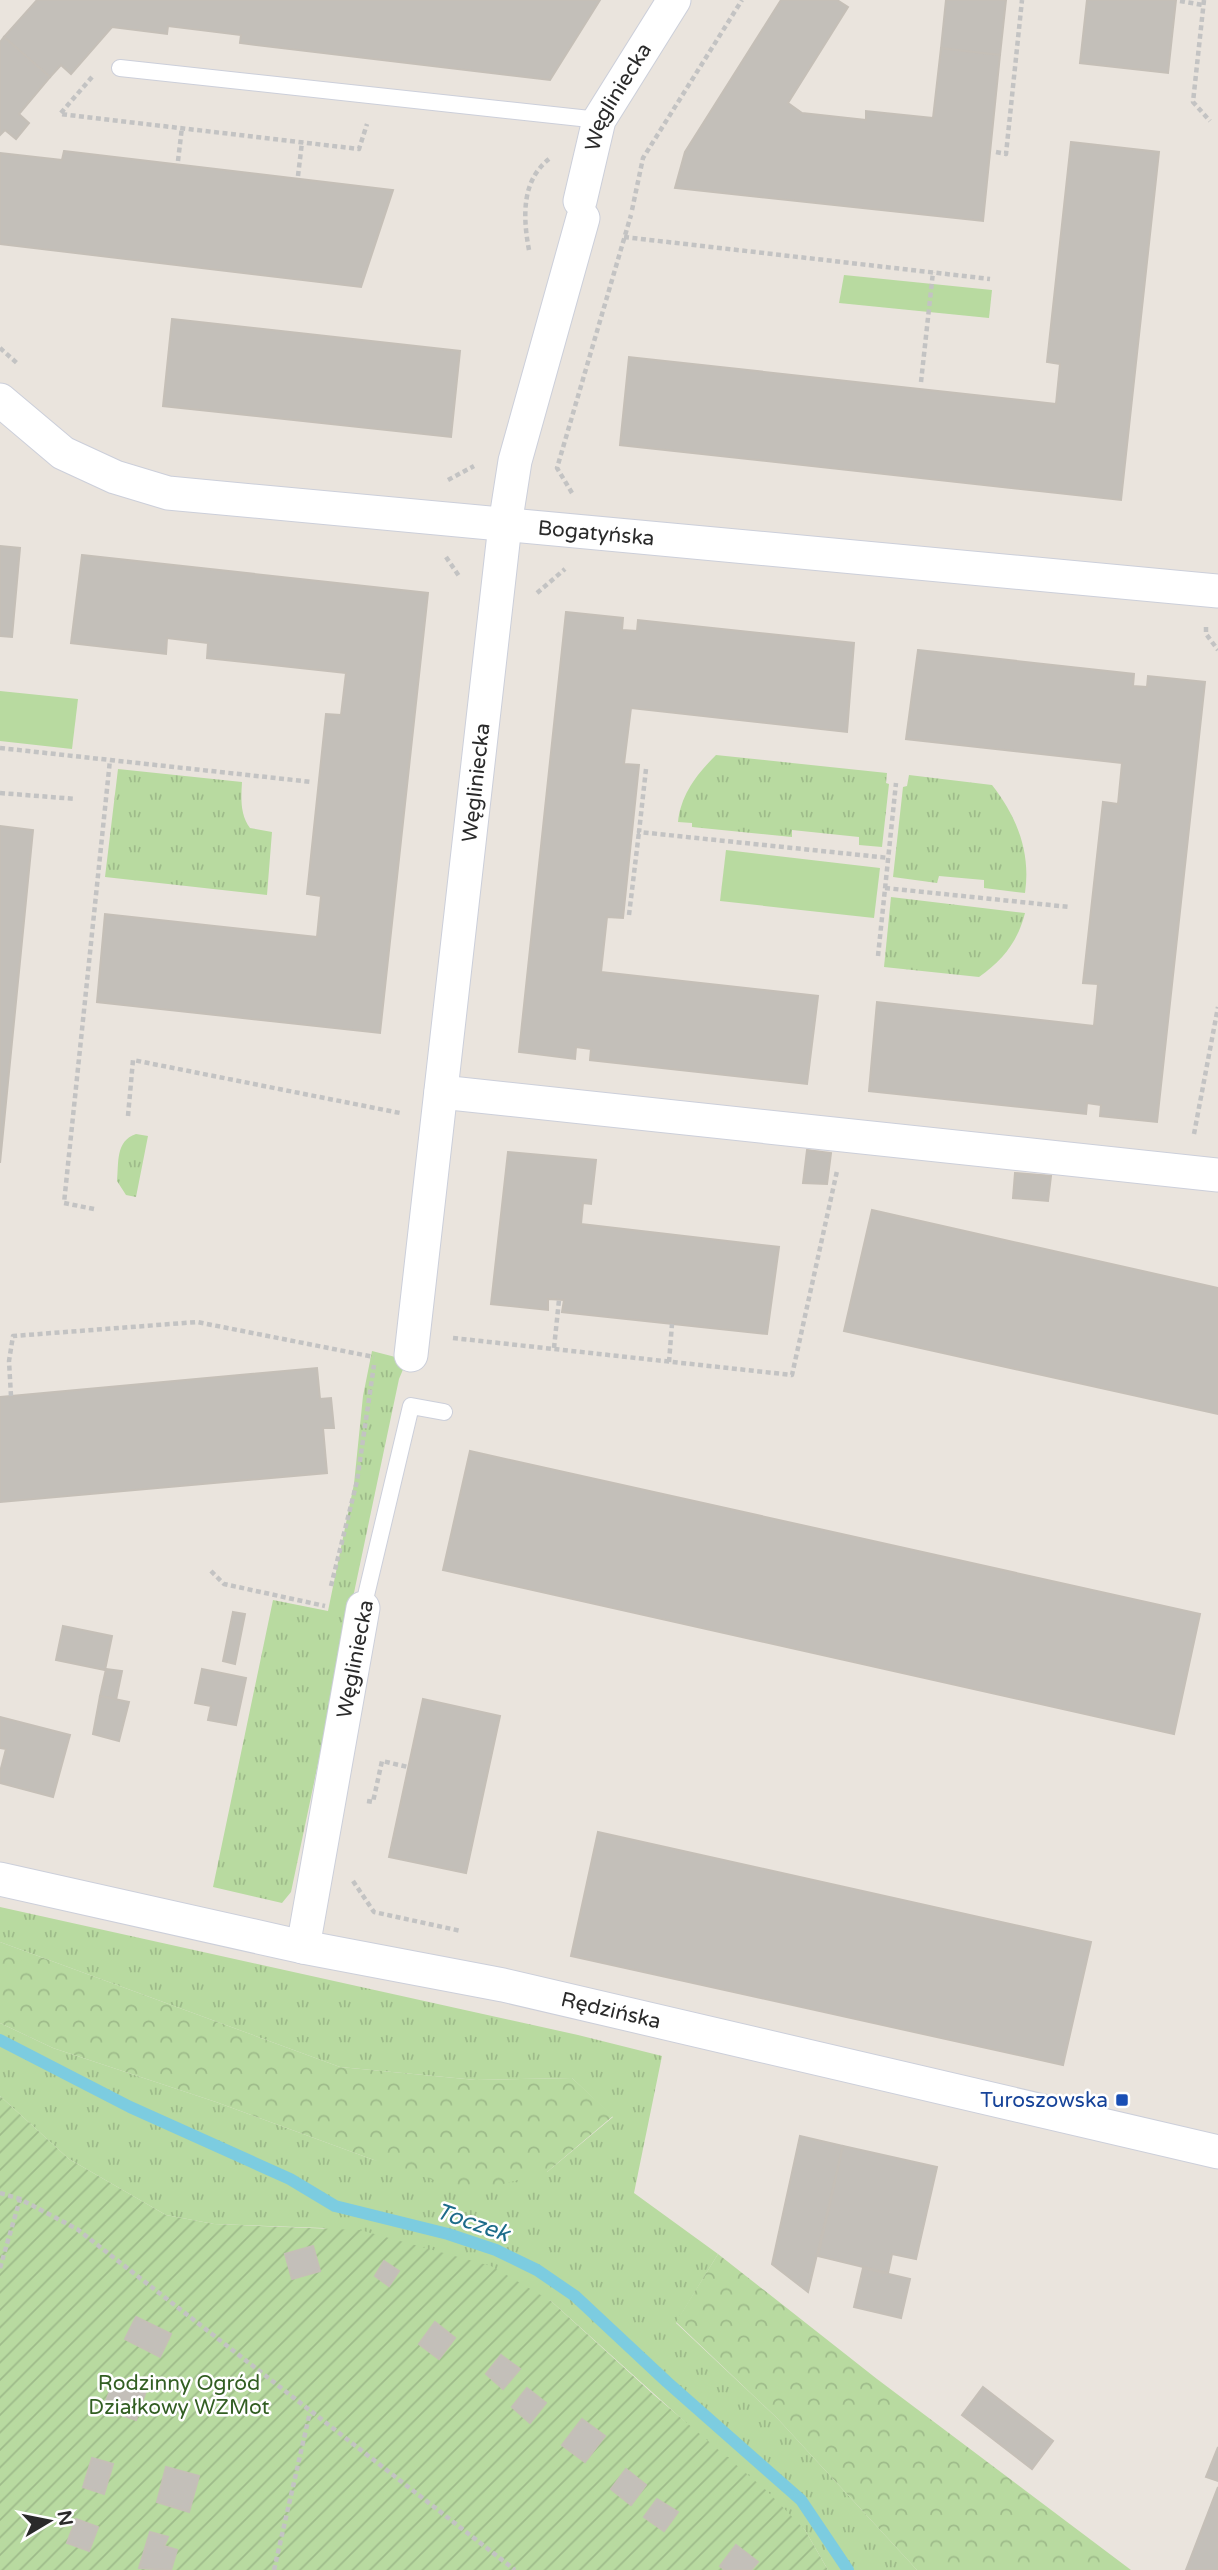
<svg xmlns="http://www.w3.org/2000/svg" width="1218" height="2570" font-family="'Varela Round',sans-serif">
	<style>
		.grass { fill: url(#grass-tufts) }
		.forest { fill: url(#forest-crowns) }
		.park { fill: #b8daa0 }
		.garden { fill: url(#garden-furrows) }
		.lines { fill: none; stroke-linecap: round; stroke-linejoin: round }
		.stream { stroke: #7ccce0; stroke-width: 12 }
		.building { fill: #c3bfb9; stroke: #c5bfb7; stroke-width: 2 }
		.lane-casing { stroke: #cccfda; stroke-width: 18 }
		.street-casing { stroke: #cccfda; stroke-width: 35 }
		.path { stroke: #c3c3c3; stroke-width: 4.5; stroke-dasharray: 5 3.5; stroke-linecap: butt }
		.lane { stroke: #fff; stroke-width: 16 }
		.street { stroke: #fff; stroke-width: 33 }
		.transit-dot { fill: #1a4fb4; stroke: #fff; stroke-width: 2.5 }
		.labels { text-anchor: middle; stroke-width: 5; stroke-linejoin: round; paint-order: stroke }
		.street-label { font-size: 21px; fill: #2a2a2a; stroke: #fff }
		.transit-label { font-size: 21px; fill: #164399; stroke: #fff; text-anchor: end }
		.park-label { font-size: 21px; fill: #325e22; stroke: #fff }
		.water-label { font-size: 23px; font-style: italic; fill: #1d6c8a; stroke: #fff }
	</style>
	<defs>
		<pattern id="grass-tufts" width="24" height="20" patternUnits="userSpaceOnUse" patternTransform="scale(1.75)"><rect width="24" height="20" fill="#b8daa0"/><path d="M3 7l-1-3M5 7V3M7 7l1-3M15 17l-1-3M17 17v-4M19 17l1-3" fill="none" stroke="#9ebb8a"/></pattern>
		<pattern id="forest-crowns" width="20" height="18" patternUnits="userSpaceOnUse" patternTransform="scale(1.75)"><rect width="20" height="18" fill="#b8daa0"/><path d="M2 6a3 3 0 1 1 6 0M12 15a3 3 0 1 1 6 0" fill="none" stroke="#9ebb8a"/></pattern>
		<pattern id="garden-furrows" width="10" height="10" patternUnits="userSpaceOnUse" patternTransform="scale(1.75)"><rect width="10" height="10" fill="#b8daa0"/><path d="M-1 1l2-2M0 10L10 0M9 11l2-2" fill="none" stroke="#9ebb8a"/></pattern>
	</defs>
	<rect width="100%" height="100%" fill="#eae4dd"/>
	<g class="grass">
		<path d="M716,755L887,773L886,783L889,784L882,847L859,845V837L792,830V837L692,827V823L678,822C681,794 697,774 716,755Z"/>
		<path d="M118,769L242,782C241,798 240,815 250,828L272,832L267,895L105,877Z"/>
		<path d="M909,775L992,785C1017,817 1031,852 1025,893L984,888V880L939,876L937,883L893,877L903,787L907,786Z"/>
		<path d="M891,897L1025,913C1018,941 1003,960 979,977L884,967Z"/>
		<path d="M136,1134L148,1136L136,1197L126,1195L117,1181C119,1163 115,1141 136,1134Z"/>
		<polygon points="372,1351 407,1360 399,1379 291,1892 282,1903 213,1887 273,1600 328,1611 354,1484 363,1396"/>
		<polygon points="0,1907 578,2035 662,2056 634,2193 718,2254 676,2323 777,2418 917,2570 828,2570 805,2530 551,2301 323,2228 214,2224 166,2215 69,2159 0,2096 0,2023 53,2048 216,2102 374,2160 547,2172 613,2117 572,2078 476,2080 340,2067 0,1942"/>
	</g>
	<g class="forest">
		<polygon points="0,1942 340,2067 476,2080 572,2078 613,2116 547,2172 471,2193 374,2160 216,2102 53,2048 0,2023"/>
		<polygon points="718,2254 877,2379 1131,2570 917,2570 777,2418 676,2322"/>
	</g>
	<g class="park">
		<polygon points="844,275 992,290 989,318 839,303"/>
		<polygon points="0,691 78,699 72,749 0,741"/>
		<polygon points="726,850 880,868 874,918 720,901"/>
	</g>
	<polygon class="garden" points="0,2096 69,2159 166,2215 214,2224 360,2230 491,2266 551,2301 654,2395 767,2491 805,2530 828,2570 0,2570"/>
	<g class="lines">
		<polyline class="stream" points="0,2040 130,2107 290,2179 335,2206 448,2234 496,2250 537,2270 575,2296 667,2382 801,2500 848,2570"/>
	</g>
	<g class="building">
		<polygon points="37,0 600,0 550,80 240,43 241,35 168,26 167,34 112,27 71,74 61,65 50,77 4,37"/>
		<polygon points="781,0 837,0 848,7 788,103 802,113 866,120 866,111 933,118 941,48 1000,55 983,221 675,188 685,152"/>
		<polygon points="946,0 1006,0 1000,55 941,48"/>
		<polygon points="1087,0 1176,0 1168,73 1080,63"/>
		<polygon points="4,37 50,77 19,114 29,123 16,139 5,130 0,135 0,42"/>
		<polygon points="1071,142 1159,152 1121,500 620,445 629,357 1056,404 1060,364 1047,362"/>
		<polygon points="64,151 393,190 361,287 0,244 0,153 62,160"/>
		<polygon points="172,319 460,351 451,437 163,406"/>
		<polygon points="0,546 20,548 12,637 0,636"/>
		<polygon points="82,555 428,593 380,1033 97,1002 105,914 317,937 321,896 307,894 326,714 341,715 346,673 207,658 208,643 167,638 166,654 71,643"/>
		<polygon points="566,612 623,618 622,630 637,631 638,620 854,643 847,732 631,708 624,764 639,765 623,918 607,917 601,972 818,996 807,1084 590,1060 591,1049 576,1047 575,1059 519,1052"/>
		<polygon points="918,650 1134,674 1133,686 1147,687 1148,676 1205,682 1157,1122 1100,1116 1101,1105 1087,1103 1086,1114 869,1091 877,1002 1094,1026 1098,984 1083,983 1103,802 1118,804 1122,763 906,739"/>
		<polygon points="0,826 33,830 0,1163"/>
		<polygon points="807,1150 831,1153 827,1184 803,1183"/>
		<polygon points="508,1152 596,1160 591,1204 583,1203 581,1224 779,1247 767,1334 562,1312 564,1300 548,1299 548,1310 491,1304"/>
		<polygon points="1015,1173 1051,1176 1048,1201 1013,1198"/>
		<polygon points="872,1210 1218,1288 1218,1414 844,1331"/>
		<polygon points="317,1368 320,1399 331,1398 334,1428 323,1428 327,1473 0,1502 0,1397"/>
		<polygon points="470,1451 1200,1614 1174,1734 443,1570"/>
		<polygon points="233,1612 245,1614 235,1664 223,1661"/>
		<polygon points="63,1626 112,1636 105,1670 56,1660"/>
		<polygon points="106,1669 122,1671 116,1700 100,1696"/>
		<polygon points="202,1669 246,1678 236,1725 208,1720 211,1706 195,1703"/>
		<polygon points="100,1696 129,1702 119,1741 93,1734"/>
		<polygon points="423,1699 500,1716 466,1873 389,1857"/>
		<polygon points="0,1717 70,1735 53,1797 0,1783 0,1772 6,1749 0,1748"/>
		<polygon points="598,1832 1091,1942 1063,2065 571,1956"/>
		<polygon points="800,2136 843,2146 808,2292 772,2264"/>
		<polygon points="843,2146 937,2167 916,2259 892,2254 888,2273 818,2256"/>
		<polygon points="313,2246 320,2271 292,2279 285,2254"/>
		<polygon points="384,2261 399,2271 389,2286 375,2276"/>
		<polygon points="863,2268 910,2279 901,2318 854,2307"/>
		<polygon points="136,2317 171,2334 160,2357 125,2339"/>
		<polygon points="435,2322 455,2338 439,2359 419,2344"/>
		<polygon points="501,2355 520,2369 503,2389 486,2374"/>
		<polygon points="115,2378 147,2388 136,2420 103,2409"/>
		<polygon points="983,2387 1053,2441 1032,2469 962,2415"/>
		<polygon points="527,2388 546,2403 530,2423 512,2407"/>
		<polygon points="582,2419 605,2436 585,2462 562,2445"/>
		<polygon points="1218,2447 1218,2481 1206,2477"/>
		<polygon points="92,2458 113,2464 104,2494 83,2487"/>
		<polygon points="166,2467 199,2476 189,2512 157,2502"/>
		<polygon points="626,2469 646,2485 631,2505 611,2489"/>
		<polygon points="1218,2487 1218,2570 1186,2570"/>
		<polygon points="657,2499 678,2512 664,2531 644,2517"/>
		<polygon points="76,2519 98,2527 89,2551 67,2543"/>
		<polygon points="150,2532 168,2537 164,2546 177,2550 171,2570 139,2568"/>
		<polygon points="736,2545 758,2562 751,2570 725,2570 720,2566"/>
	</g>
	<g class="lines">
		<g class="lane-casing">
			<g id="lane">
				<polyline points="120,68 599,120"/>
				<polyline points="363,1608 411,1406 444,1412"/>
			</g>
		</g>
		<g class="street-casing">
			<g id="street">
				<path id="s1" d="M580,201L599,120L674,0"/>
				<path id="s2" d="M0,400L63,453L115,477L168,493L1218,591"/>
				<polyline points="441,1092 1218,1175"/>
				<path id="s3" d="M411,1355L505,525L515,461L583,218"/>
				<path id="s4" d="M0,1879L303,1947L503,1985L1218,2152"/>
				<polyline points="303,1947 363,1608"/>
			</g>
		</g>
		<g class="path">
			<polyline points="1204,0 1193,102 1210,121"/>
			<polyline points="1180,1 1203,5"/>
			<polyline points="92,77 60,114 359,149 367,124"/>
			<polyline points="996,152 1006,154 1022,0"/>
			<polyline points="178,161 182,127"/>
			<polyline points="298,176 302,142"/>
			<polyline points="632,210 643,158 742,0"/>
			<polyline points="624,237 990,279"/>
			<path d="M529,250C523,218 521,181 549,159"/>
			<polyline points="0,348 18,364"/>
			<polyline points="921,382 933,272"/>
			<polyline points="448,480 474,466"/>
			<polyline points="572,493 557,468 631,215"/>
			<polyline points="446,557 459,576"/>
			<polyline points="537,593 565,569"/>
			<polyline points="1206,627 1206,634 1218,650"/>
			<polyline points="0,748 110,760"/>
			<polyline points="646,769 639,832 889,858"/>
			<polyline points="0,793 76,799"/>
			<polyline points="885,888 1069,907"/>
			<polyline points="629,915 639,832"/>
			<polyline points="878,956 896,783"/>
			<polyline points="128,1116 133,1060 400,1113"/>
			<polyline points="1194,1134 1218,1007"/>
			<polyline points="94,1209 64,1203 110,760 312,782"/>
			<polyline points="453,1338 792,1375 837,1171"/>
			<polyline points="554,1348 559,1300"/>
			<polyline points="669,1362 672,1324"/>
			<polyline points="11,1396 9,1361 13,1336 197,1322 374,1357"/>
			<polyline points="211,1571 224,1584 325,1606"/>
			<polyline points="331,1586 357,1481 374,1365"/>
			<polyline points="367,1801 373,1802 382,1761 408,1767"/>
			<polyline points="353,1881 374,1912 461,1931"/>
			<polyline points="0,2193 20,2199 77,2229 515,2570"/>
			<polyline points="0,2268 20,2199"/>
			<polyline points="274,2570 310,2412"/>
		</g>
		<use href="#lane" class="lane"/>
		<use href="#street" class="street"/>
	</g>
	<rect class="transit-dot" x="1115" y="2093" width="14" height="14" rx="3.5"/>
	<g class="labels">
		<g class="street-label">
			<text dy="7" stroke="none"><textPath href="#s1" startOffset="112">Węgliniecka</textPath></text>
			<text dy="7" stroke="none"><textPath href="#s2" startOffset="625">Bogatyńska</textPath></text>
			<text dy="7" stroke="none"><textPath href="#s3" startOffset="576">Węgliniecka</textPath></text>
			<text transform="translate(355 1659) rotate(-79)" y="7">Węgliniecka</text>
			<text dy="7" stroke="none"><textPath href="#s4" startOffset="625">Rędzińska</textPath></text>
		</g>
		<g class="transit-label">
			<text x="1108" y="2107">Turoszowska</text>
		</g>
		<g class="park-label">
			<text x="179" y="2390">Rodzinny Ogród<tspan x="179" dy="24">Działkowy WZMot</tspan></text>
		</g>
		<g class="water-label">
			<text transform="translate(473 2222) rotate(19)" y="8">Toczek</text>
		</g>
	</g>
	<g transform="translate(49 2521) rotate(80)" stroke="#ffffff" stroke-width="5" paint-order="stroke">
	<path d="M0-5L12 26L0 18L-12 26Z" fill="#2a2a2a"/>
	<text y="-10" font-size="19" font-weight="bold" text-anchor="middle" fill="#2a2a2a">N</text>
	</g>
</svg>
